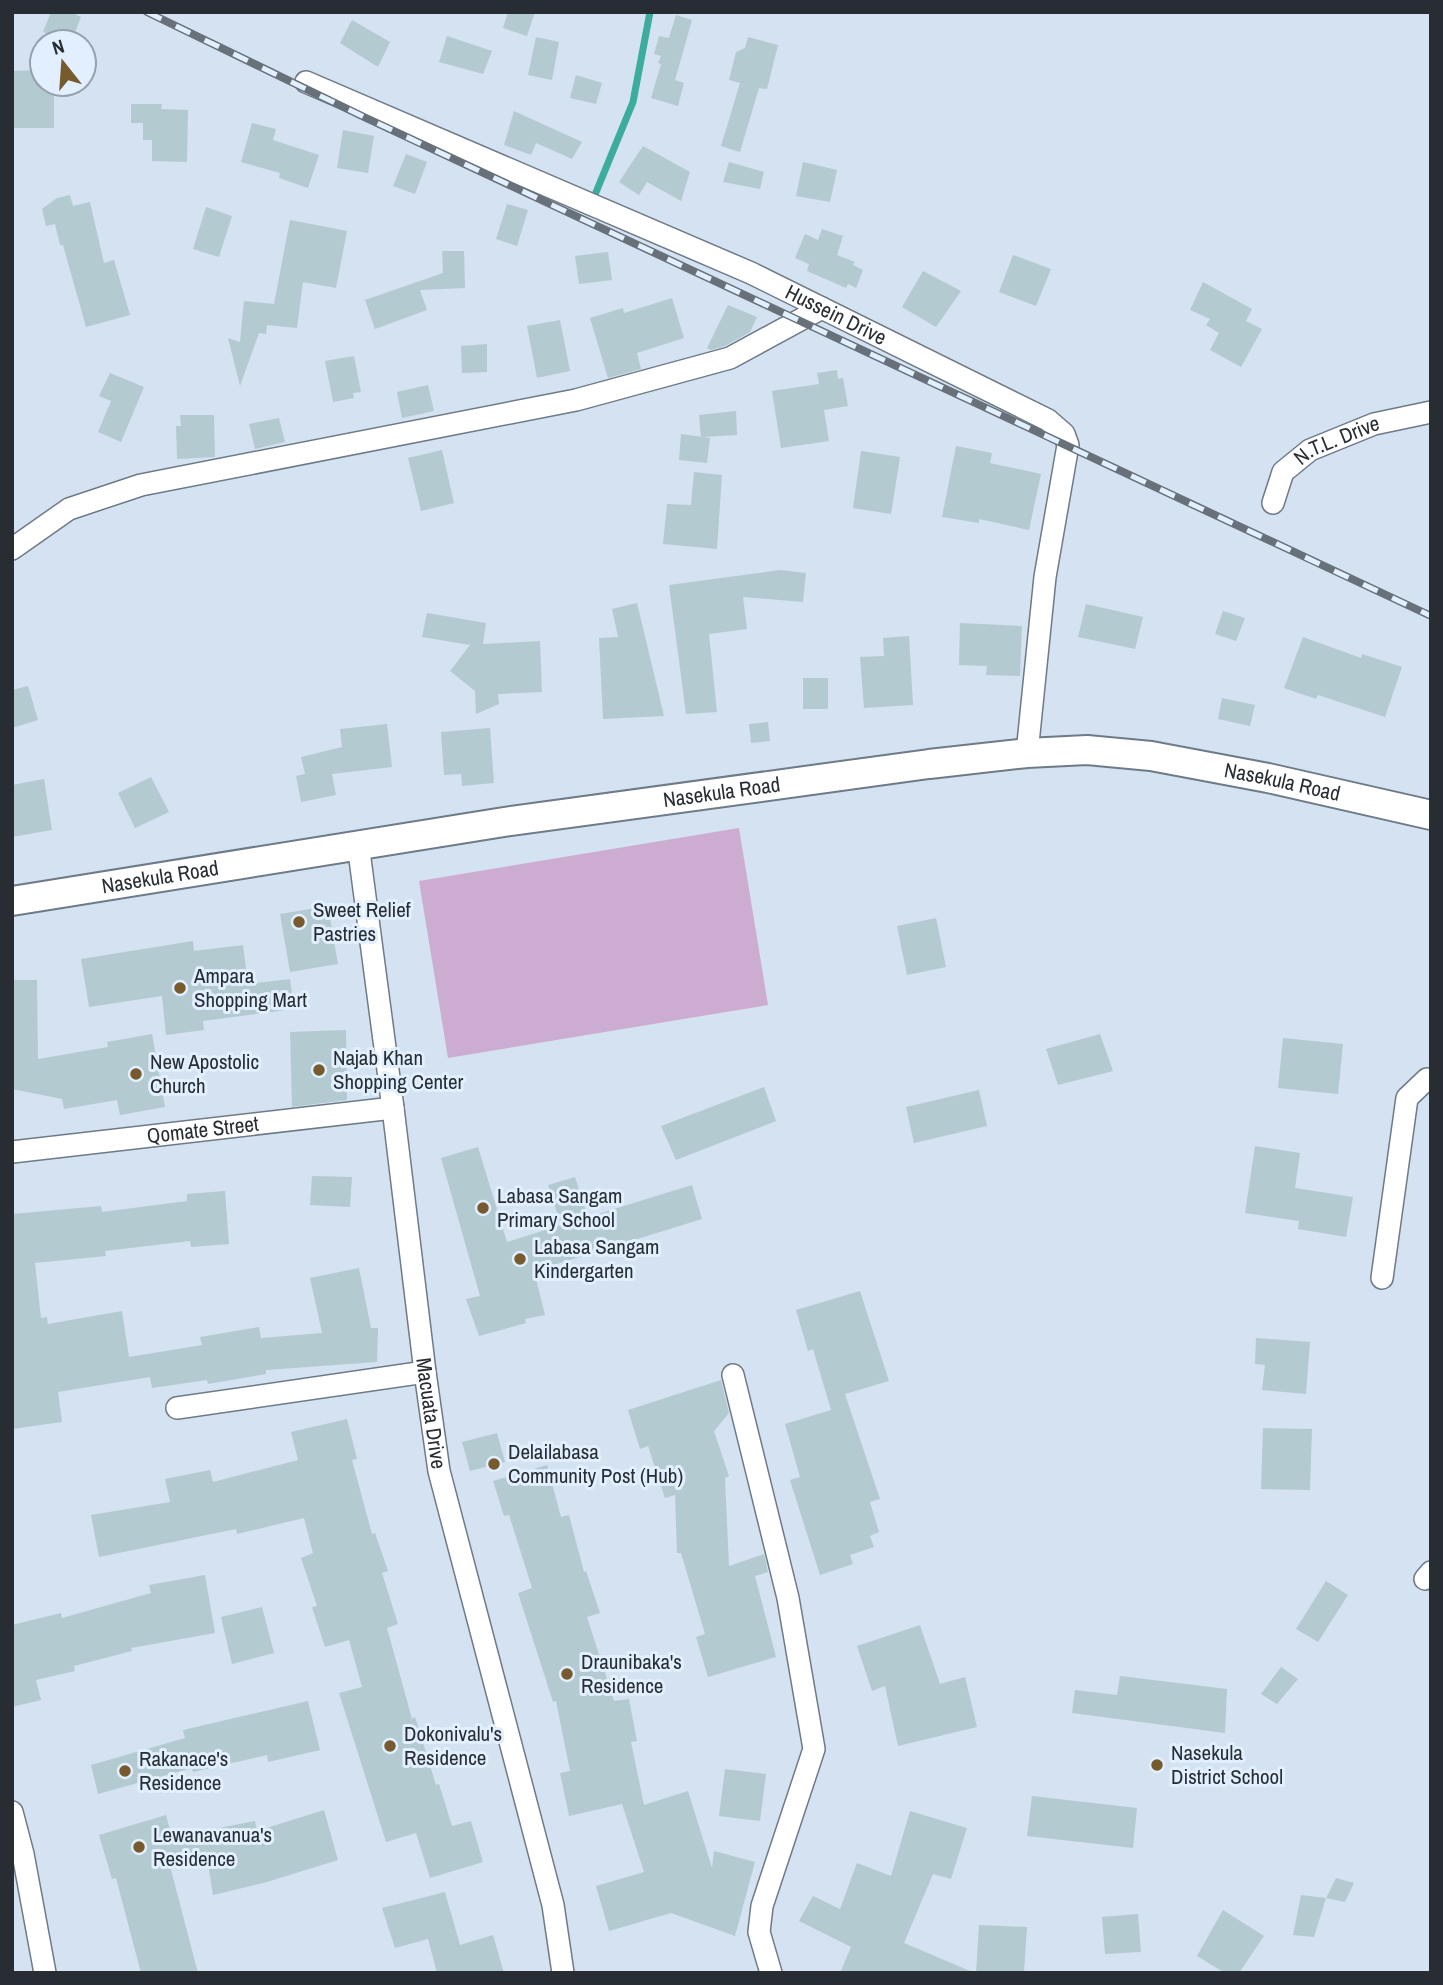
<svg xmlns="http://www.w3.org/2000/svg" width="1443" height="1985" font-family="'Archivo Narrow',sans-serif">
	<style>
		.green { fill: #cdacd2 }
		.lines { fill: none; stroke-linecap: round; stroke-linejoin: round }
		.stream { stroke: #3bac9d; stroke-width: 7 }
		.building { fill: #b4cad1 }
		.street-casing { stroke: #6e7a88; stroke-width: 24 }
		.secondary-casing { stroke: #6e7a88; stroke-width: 32 }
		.street { stroke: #fff; stroke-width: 21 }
		.secondary { stroke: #fff; stroke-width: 28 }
		.rail-casing { stroke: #68717a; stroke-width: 8 }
		.rail { stroke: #e1efff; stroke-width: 5; stroke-dasharray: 16; stroke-linecap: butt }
		.poi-dot { fill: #775a2d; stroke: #e1efff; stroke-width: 2.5 }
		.labels { text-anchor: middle; stroke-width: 6; stroke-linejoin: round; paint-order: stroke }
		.street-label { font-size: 21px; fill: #272d33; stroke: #e1efff }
		.poi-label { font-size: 21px; fill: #272d33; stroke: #e1efff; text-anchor: start }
	</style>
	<rect width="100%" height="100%" fill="#d4e2f1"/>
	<polygon class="green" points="739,828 768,1005 448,1058 419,881"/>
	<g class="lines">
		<polyline class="stream" points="592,202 633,102 650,12"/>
	</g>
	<g class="building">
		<polygon points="51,12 70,12 81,17 71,42 43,32"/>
		<polygon points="508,12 535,12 527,36 503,28"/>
		<polygon points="676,15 692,20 675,80 684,83 678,106 651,98 661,64 658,63 661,56 654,54 659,36 669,38"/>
		<polygon points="352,20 390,42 378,67 340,43"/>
		<polygon points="447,36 492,51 483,74 439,62"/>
		<polygon points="536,37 559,42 552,80 528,75"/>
		<polygon points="748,37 778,45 767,89 759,88 740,152 721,146 740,83 729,80 736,52 745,48"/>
		<polygon points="42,70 42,84 54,84 54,128 12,128 12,71"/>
		<polygon points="576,75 602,83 596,104 570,98"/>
		<polygon points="131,104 162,104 161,109 188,110 187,162 152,161 152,140 143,140 143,123 131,123"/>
		<polygon points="514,111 582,142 572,159 536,143 531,155 504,145"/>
		<polygon points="252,123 276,129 273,140 319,155 308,188 279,178 280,173 241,162"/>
		<polygon points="343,130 374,136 368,173 337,168"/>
		<polygon points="643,146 690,172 681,201 647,182 639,195 619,182"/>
		<polygon points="406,154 427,162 415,194 393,186"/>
		<polygon points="729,162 764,172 760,189 723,182"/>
		<polygon points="803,162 837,170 830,202 796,196"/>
		<polygon points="70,195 73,206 90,202 104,263 114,260 130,315 86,327 63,245 60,245 55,224 46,226 42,209 57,198"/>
		<polygon points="507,204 528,210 517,246 496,239"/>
		<polygon points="206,207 232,216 219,257 193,249"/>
		<polygon points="290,220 347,231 336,288 303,282 297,328 267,325 266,334 259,333 240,386 228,338 240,342 244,301 274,304"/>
		<polygon points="822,229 843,236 837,255 855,262 853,265 863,270 856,288 848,284 846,288 807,271 809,264 795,258 805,234 818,240"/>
		<polygon points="442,251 464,251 465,288 420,290 427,310 375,329 365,300 443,273"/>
		<polygon points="608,252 612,280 579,284 575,256"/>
		<polygon points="1013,255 1051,269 1036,306 999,292"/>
		<polygon points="923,271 961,291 936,327 902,307"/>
		<polygon points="1203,282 1252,309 1246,321 1262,329 1241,367 1210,350 1219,333 1206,325 1210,319 1190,310"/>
		<polygon points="672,298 684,338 637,353 641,369 608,378 590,318 623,308 624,313"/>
		<polygon points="728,305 757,317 750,332 725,346 711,350 707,348"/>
		<polygon points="560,320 570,371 537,378 527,326"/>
		<polygon points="487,344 487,372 462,373 461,346"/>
		<polygon points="354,356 361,392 353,393 354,398 333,402 325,361"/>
		<polygon points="837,370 838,379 843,378 848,406 824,410 829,441 781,448 772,391 819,384 817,373"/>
		<polygon points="110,373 144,387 121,442 98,432 111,401 99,396"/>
		<polygon points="428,385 434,411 402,418 397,392"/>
		<polygon points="736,411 737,435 701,437 699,415"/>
		<polygon points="180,415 214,415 215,457 177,459 176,426 181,426"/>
		<polygon points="279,418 285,442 255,449 249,424"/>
		<polygon points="681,434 710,438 707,463 679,460"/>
		<polygon points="956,446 992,453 990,463 1041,474 1029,530 979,519 979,523 942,517"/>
		<polygon points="442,450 454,503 421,511 408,458"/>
		<polygon points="861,451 900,457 891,514 853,508"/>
		<polygon points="694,472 722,475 717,549 663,544 667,504 691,505"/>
		<polygon points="780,570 806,573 803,602 743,597 747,629 709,634 717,712 686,714 669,585"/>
		<polygon points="637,603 664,716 603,719 599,638 618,637 612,609"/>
		<polygon points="1086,604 1143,617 1135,649 1078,637"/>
		<polygon points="1223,611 1245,618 1236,641 1215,634"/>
		<polygon points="427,613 486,623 483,644 540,641 542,692 498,694 499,704 476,714 475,691 450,671 470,645 422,637"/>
		<polygon points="960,623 1022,626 1020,676 986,675 987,666 959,665"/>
		<polygon points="909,636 913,705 864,708 860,657 884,656 883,638"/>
		<polygon points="1303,637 1361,658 1362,654 1402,667 1385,717 1318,695 1316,699 1284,688"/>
		<rect x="803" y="678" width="25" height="31"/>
		<polygon points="28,686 38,720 12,728 12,690"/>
		<polygon points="1222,698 1255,705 1250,726 1218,719"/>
		<polygon points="768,722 770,741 751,743 749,724"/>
		<polygon points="387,724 392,767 332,774 336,795 301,802 296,776 305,774 301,757 342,747 340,729"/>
		<polygon points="490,728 494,783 462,786 461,774 444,775 441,732"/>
		<polygon points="151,777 169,812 135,828 118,793"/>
		<polygon points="44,779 52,830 12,837 12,785"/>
		<polygon points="328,906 338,964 290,972 280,914"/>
		<polygon points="936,918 946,967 907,975 897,926"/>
		<polygon points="193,941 194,951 243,945 248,984 290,979 294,1009 203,1021 204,1030 166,1035 162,996 89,1007 81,959"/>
		<polygon points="12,980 37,980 38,1059 108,1047 107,1042 152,1034 165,1107 120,1115 117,1100 64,1109 62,1099 12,1089"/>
		<polygon points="346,1030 347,1100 292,1107 290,1032"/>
		<polygon points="1100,1034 1113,1071 1058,1085 1046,1049"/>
		<polygon points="1283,1038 1343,1044 1338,1094 1278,1088"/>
		<polygon points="764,1087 776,1121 676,1160 661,1126"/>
		<polygon points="979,1090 987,1126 914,1143 906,1107"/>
		<polygon points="1255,1146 1300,1153 1295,1188 1353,1197 1346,1237 1298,1229 1299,1221 1245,1213"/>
		<polygon points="478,1147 507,1242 561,1225 548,1185 575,1177 588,1217 692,1185 702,1219 534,1271 545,1315 525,1319 526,1323 479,1336 466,1299 480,1296 441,1158"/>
		<polygon points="312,1176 352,1177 350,1207 310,1205"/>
		<polygon points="225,1191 229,1244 191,1247 190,1241 105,1251 106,1256 35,1263 41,1318 47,1317 48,1324 122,1311 129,1357 202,1345 200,1337 259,1327 261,1338 322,1333 310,1278 359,1268 371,1328 378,1328 377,1362 266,1370 266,1374 208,1384 207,1380 152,1388 150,1377 58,1392 62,1422 12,1429 12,1214 101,1206 102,1212 187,1201 187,1194"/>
		<polygon points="860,1291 889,1381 845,1394 880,1499 870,1502 879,1532 870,1536 874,1547 850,1555 853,1564 820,1575 790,1480 800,1477 785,1424 831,1410 813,1349 808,1351 796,1310"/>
		<polygon points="1256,1338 1310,1342 1306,1394 1262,1390 1265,1365 1255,1364"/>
		<polygon points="721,1380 729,1413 714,1431 729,1476 725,1478 729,1566 764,1554 768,1572 755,1576 776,1657 708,1677 696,1637 705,1634 681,1553 677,1553 675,1495 665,1498 648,1446 640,1449 628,1410"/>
		<polygon points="347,1419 357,1459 352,1460 372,1534 375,1533 388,1571 382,1573 398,1624 387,1628 412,1719 415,1717 436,1785 439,1784 452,1826 471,1821 483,1862 430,1878 416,1833 386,1842 339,1693 362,1687 349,1640 325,1647 312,1607 317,1606 301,1558 313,1553 304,1518 237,1534 236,1529 99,1557 91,1515 170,1502 165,1479 210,1470 213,1482 298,1460 291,1432"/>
		<polygon points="1263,1428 1312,1429 1310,1490 1261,1489"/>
		<polygon points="497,1433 505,1462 470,1471 462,1442"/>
		<polygon points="547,1465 561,1517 569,1515 584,1572 586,1571 600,1613 587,1617 614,1701 629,1699 637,1741 631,1742 644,1805 688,1791 712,1868 714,1851 755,1862 735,1936 671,1913 609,1931 596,1886 644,1872 622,1804 569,1816 560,1773 570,1771 556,1701 553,1702 518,1593 532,1588 509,1515 504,1516 493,1481"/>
		<polygon points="205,1575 215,1633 131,1648 132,1651 74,1666 75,1671 36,1680 41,1700 12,1707 12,1625 61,1613 62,1618 151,1593 149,1585"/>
		<polygon points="1326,1581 1348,1595 1318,1642 1296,1629"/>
		<polygon points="262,1607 274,1653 232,1664 221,1617"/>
		<polygon points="920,1625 940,1684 965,1677 977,1727 898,1746 885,1686 872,1691 857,1646"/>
		<polygon points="1281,1667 1298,1679 1277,1704 1261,1694"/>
		<polygon points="1120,1676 1227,1689 1225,1733 1072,1713 1075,1690 1117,1695"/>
		<polygon points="308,1701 320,1750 268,1762 267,1755 193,1772 192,1768 98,1794 91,1765 185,1738 183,1730"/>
		<polygon points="725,1769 766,1774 760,1821 719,1816"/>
		<polygon points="1032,1796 1137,1808 1133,1848 1027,1836"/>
		<polygon points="324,1810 338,1860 267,1882 213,1895 206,1851 169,1862 198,1973 141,1973 116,1878 112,1879 99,1835 166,1815 172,1837 255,1821 257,1831"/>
		<polygon points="910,1811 967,1828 951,1879 933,1874 904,1943 975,1973 840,1973 851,1947 799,1921 813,1896 840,1909 857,1863 891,1876"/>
		<polygon points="1336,1878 1354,1883 1345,1902 1326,1898"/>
		<polygon points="445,1892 460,1945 493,1935 504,1973 437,1973 428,1939 395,1948 382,1908"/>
		<polygon points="1301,1895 1326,1898 1314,1937 1293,1935"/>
		<polygon points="1223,1910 1264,1936 1239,1973 1225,1973 1197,1956"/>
		<polygon points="1138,1914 1141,1952 1105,1954 1102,1917"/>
		<polygon points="979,1925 1027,1927 1024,1973 976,1973"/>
	</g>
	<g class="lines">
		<g class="street-casing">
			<g id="street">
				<path id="s1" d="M306,82L751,273L1048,420L1064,434L1068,445L1045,577L1027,753"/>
				<path id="s2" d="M1273,503L1283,472L1310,450L1374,424L1431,412"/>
				<polyline points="12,549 69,509 141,485 576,400 730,358 822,308"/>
				<path id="s3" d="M358,844L393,1108L425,1372L439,1471L553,1905L563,1973"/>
				<path id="s4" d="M12,1152L393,1108"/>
				<polyline points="1382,1278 1407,1098 1427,1079"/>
				<polyline points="733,1375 788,1598 814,1749 762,1906 759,1932 771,1973"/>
				<polyline points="177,1408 425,1372"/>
				<polyline points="1425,1579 1431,1572"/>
				<polyline points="12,1812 23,1854 45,1973"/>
			</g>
		</g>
		<g class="secondary-casing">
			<g id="secondary">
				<path id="s5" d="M12,901L504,822L929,764L1027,753L1087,750L1151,756L1268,778L1431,815"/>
			</g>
		</g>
		<use href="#street" class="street"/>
		<use href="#secondary" class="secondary"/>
		<g class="rail-casing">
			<polyline id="rail" points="147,12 364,117 1431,616"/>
		</g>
		<use href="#rail" class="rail"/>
	</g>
	<g class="poi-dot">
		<circle cx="299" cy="922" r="7"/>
		<circle cx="180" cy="988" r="7"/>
		<circle cx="319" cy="1070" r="7"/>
		<circle cx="136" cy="1074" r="7"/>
		<circle cx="483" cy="1208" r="7"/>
		<circle cx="520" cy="1259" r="7"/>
		<circle cx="494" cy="1464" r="7"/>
		<circle cx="567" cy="1674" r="7"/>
		<circle cx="390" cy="1746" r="7"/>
		<circle cx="1157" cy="1765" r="7"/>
		<circle cx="125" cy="1771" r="7"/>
		<circle cx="139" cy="1847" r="7"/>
	</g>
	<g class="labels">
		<g class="street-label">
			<text dy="7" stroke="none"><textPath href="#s1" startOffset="579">Hussein Drive</textPath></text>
			<text dy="7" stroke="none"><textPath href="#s2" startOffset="96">N.T.L. Drive</textPath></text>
			<text dy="7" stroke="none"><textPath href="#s5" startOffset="1284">Nasekula Road</textPath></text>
			<text dy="7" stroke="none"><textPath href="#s5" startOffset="718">Nasekula Road</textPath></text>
			<text dy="7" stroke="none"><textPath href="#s5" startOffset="150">Nasekula Road</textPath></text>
			<text dy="7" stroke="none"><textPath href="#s4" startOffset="192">Qomate Street</textPath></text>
			<text dy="7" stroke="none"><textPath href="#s3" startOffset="574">Macuata Drive</textPath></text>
		</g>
		<g class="poi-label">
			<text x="313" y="917">Sweet Relief<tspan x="313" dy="24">Pastries</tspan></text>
			<text x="194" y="983">Ampara<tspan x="194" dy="24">Shopping Mart</tspan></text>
			<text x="333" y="1065">Najab Khan<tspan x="333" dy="24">Shopping Center</tspan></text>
			<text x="150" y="1069">New Apostolic<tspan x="150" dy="24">Church</tspan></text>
			<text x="497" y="1203">Labasa Sangam<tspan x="497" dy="24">Primary School</tspan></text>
			<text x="534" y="1254">Labasa Sangam<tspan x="534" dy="24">Kindergarten</tspan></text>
			<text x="508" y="1459">Delailabasa<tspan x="508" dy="24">Community Post (Hub)</tspan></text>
			<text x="581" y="1669">Draunibaka's<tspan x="581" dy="24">Residence</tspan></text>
			<text x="404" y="1741">Dokonivalu's<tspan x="404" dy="24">Residence</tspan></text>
			<text x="1171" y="1760">Nasekula<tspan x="1171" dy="24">District School</tspan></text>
			<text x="139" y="1766">Rakanace's<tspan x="139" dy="24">Residence</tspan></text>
			<text x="153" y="1842">Lewanavanua's<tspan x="153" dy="24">Residence</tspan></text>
		</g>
	</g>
	<rect width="1443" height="1985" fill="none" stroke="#272d33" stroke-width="28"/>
	<g transform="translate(63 63) rotate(343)"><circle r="33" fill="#e1efff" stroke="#97a1ad" stroke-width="2"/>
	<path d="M0-5L12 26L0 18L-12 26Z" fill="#775a2d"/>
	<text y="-10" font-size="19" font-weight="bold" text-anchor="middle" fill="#272d33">N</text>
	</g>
</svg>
